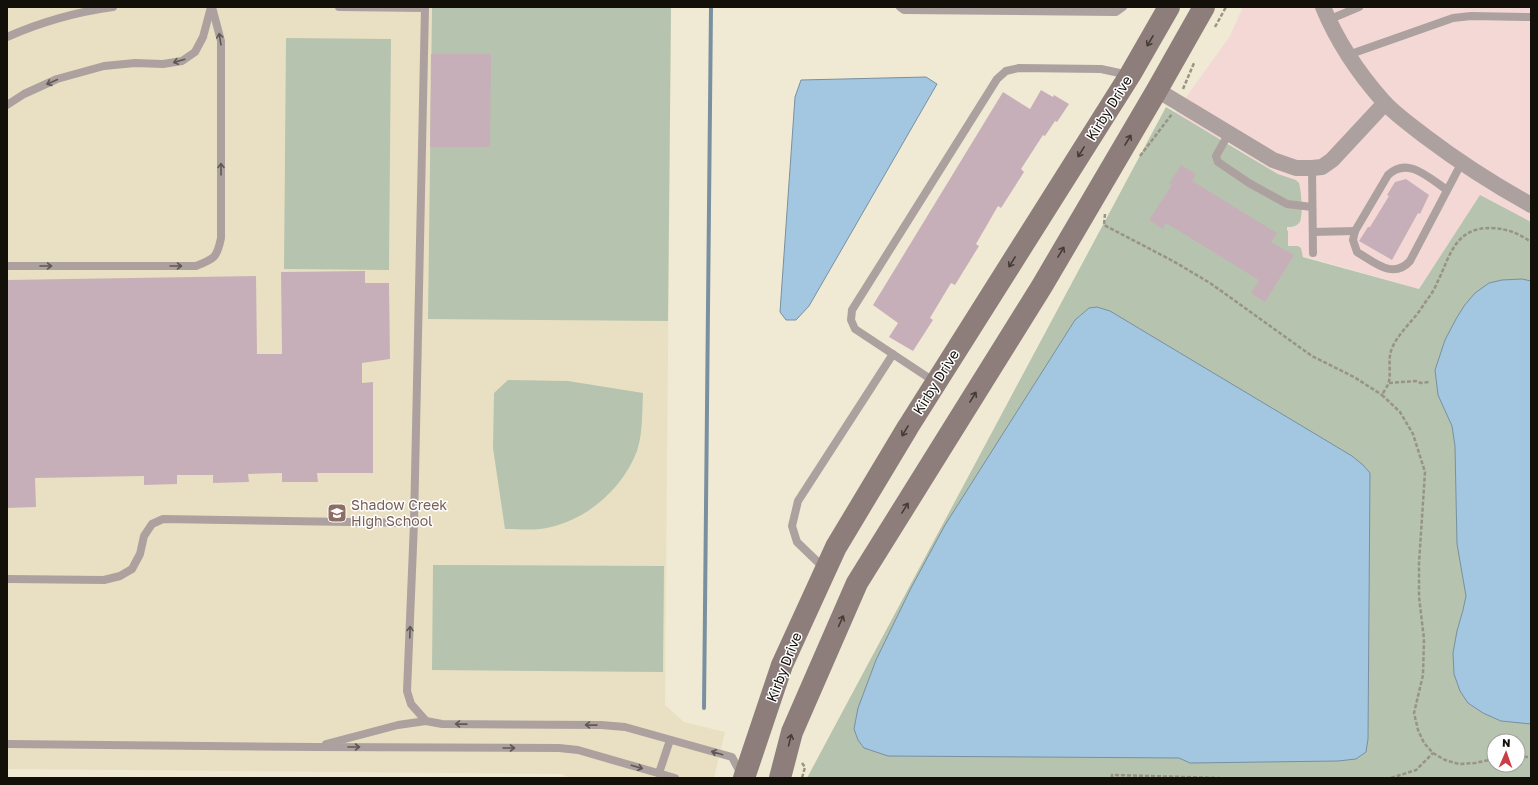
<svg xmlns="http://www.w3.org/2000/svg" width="1538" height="785" font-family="'Golos Text',sans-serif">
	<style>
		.commercial { fill: #f3d8d6 }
		.built { fill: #e9e0c3 }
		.green { fill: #b6c3ae; fill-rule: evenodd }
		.water { fill: #a3c7e0; stroke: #7890a0 }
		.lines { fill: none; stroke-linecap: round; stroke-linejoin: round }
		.stream { stroke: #7890a0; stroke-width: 4 }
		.building { fill: #c7afb9 }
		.path { stroke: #989484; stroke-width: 2.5; stroke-dasharray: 4 2; stroke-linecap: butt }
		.service { stroke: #aca19f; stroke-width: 8 }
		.minor { stroke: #aca19f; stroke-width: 16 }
		.secondary { stroke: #8e7e7b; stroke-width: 22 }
		.oneway { stroke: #5f5854 }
		.oneway2 { stroke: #443c37 }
		.labels { text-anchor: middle; stroke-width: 3; stroke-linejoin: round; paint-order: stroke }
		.street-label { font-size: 14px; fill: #121009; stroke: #fff }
		.education-label { font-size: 14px; fill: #785e54; stroke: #fff; text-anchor: start }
	</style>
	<rect width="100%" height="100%" fill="#f0ead4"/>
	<polygon class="commercial" points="1243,7 1531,7 1531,222 1480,196 1419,289 1303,256 1301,248 1298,246 1288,246 1287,227 1294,226 1302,218 1300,187 1299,183 1296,180 1278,174 1224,141 1174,114 1230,36"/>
	<polygon class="built" points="7,7 671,7 665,705 684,722 725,732 714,778 570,778 562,774 7,769"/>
	<g class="green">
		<polygon points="432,7 671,7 668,321 428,319"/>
		<polygon points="286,38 391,39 389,270 284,269"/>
		<path d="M1166,107L1278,174L1296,180L1299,183C1301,189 1304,219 1299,223C1296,227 1291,227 1287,227V230L1288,231V246H1298L1301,248L1303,257L1419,289L1480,195L1531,222V778H807ZM1494,741H1518V765H1494Z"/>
		<path d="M508,380L568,381L643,393C642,412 643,433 637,451C623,488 589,518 551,527C536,531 519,529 505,529L493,448L494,393Z"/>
		<polygon points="433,565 664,566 663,672 432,670"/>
	</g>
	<g class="water">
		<polygon points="926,77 937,84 809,306 796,320 786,320 780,312 795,97 801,80"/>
		<polygon points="1522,279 1531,281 1531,724 1501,721 1483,713 1468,703 1460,691 1454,674 1453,653 1457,631 1463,610 1466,596 1457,544 1455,446 1452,426 1438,395 1435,370 1445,340 1456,319 1464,306 1475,293 1489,283 1502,280"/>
		<polygon points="1097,307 1110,311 1352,456 1363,465 1370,473 1368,739 1366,752 1356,759 1338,761 1190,763 1179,758 888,756 864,748 858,740 854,729 858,708 876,660 911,588 945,525 1075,320 1089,308"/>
	</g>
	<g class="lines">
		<polyline class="stream" points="704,708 711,7"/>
	</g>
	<g class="building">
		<polygon points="431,54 491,54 490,147 430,147"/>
		<polygon points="1041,90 1053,97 1054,95 1069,104 1057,122 1055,121 1045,136 1043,135 1021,169 1024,172 1001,208 998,206 976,244 979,246 955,285 951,283 930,318 933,320 913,351 889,337 898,323 873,305 1003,92 1030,109"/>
		<polygon points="1181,165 1196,174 1192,181 1277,233 1271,242 1294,255 1265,302 1251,293 1259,280 1166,223 1163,229 1149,220 1172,185 1169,184"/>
		<polygon points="1406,179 1429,195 1420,214 1418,213 1392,260 1359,241 1368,227 1370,227 1389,196 1387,195 1395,182"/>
		<polygon points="365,271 365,283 389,283 390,359 362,363 362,383 373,382 373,473 317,473 318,482 282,482 282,473 248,474 249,482 213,483 213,475 177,475 177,484 144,485 144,476 35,478 36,507 7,508 7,280 256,276 257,354 282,354 281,272"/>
	</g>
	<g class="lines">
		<g class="path">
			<polyline points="1215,27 1226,7"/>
			<polyline points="1183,89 1194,63"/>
			<polyline points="1140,156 1172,114"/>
			<polyline points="1105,214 1104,225 1173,261 1210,283 1312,356 1354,377 1382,395"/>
			<polyline points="1389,383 1416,381 1421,383 1429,382"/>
			<polyline points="1518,757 1531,757"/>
			<path d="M1494,759L1475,763L1459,764L1445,760L1433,753L1424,743L1418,730L1414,713L1423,675L1424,639L1419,597V563L1425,472L1413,434L1400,412L1382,395C1384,391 1388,386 1389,381C1391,372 1388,361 1391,351C1397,333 1415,320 1424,304C1429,297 1434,291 1437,283C1450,257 1454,227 1492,228C1508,229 1518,233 1531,242"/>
			<polyline points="802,763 805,767 802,778"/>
			<polyline points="1112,778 1112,775 1220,778"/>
			<polyline points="1391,778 1416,770 1433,753"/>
		</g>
		<g class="service">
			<polyline points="339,7 425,8 414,523"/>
			<polyline points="900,7 904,10 1116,12 1123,7"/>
			<polyline points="1328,20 1359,7"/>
			<path d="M7,37C41,22 76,12 113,7"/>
			<polyline points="1348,55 1453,18 1471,16 1531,17"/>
			<polyline points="7,105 24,94 57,79 104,66 135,63 163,64 182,61 195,52 203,37 211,7"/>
			<polyline points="1229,133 1216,156 1218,162 1249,183 1287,204 1312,207"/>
			<polyline points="1312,168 1313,253"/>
			<path d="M1447,190C1429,178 1408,156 1388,175L1355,231L1353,240L1357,252C1374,262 1393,280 1410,261L1462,162"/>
			<polyline points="1313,232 1355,231"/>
			<path d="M7,266H196C214,259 217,258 221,238V41L212,7"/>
			<polyline points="935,382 855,329 851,320 852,310 997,79 1006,71 1019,68 1101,69 1129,75"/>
			<polyline points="825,569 797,542 792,526 798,501 893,354"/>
			<polyline points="7,579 104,580 120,576 132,569 140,554 144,536 152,524 163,519 414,523 407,691 411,704 426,721 442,724 601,725 625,727 732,757 742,776"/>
			<polyline points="7,744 315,747 559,748 578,750 675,778"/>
			<polyline points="326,744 398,725 426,721"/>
			<polyline points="659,773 670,740"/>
		</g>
		<g class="minor">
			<path d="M1323,7C1337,41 1359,74 1384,102C1396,115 1412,126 1426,137C1459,162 1495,185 1531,205"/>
			<polyline points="1157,90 1273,160 1296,168 1312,168 1322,167 1332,160 1385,103"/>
		</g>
		<g class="secondary">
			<polyline points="744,778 782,665 836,547 908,427 1130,75 1169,7"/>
			<polyline points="780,778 792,732 857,583 1042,286 1157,90 1204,7"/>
		</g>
	</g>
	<defs><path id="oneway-shaft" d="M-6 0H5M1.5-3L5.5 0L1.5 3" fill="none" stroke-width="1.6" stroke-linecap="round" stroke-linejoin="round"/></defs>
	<g class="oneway">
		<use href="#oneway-shaft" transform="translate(220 39) rotate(-99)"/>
		<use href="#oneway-shaft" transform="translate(179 61) rotate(164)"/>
		<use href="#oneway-shaft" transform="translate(52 82) rotate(156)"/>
		<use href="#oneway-shaft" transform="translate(221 169) rotate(-90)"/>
		<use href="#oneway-shaft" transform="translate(46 266)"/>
		<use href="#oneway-shaft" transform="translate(176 266)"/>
		<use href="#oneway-shaft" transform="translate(410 632) rotate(-88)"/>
		<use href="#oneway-shaft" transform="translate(461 724) rotate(-179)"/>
		<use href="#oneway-shaft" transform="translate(591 725) rotate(-179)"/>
		<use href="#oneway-shaft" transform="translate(354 747)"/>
		<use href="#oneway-shaft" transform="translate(509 748)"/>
		<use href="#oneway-shaft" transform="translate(717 753) rotate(-164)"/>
		<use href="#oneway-shaft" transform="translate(637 767) rotate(16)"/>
	</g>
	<g class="oneway2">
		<use href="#oneway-shaft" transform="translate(1150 41) rotate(120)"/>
		<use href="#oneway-shaft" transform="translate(1128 140) rotate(-59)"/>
		<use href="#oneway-shaft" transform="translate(1081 152) rotate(122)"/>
		<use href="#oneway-shaft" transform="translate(1061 252) rotate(-59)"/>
		<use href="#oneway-shaft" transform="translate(1012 262) rotate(122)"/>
		<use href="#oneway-shaft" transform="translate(973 397) rotate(-58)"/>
		<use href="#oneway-shaft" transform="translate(905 431) rotate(121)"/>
		<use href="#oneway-shaft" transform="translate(905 508) rotate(-58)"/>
		<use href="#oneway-shaft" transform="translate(841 621) rotate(-66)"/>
		<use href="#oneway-shaft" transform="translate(790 740) rotate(-76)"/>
	</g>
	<defs>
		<g id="school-square" transform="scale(1)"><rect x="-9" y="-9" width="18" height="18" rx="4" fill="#8d6e63" stroke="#fff"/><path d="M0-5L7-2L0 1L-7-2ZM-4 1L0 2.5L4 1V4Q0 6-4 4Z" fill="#fff"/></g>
	</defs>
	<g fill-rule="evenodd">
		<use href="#school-square" x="337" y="513"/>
	</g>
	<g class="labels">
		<g class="street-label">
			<text transform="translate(1109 108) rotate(-58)" y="5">Kirby Drive</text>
			<text transform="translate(936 382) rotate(-58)" y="5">Kirby Drive</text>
			<text transform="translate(784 667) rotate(-69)" y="5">Kirby Drive</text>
		</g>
		<g class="education-label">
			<text x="351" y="510">Shadow Creek<tspan x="351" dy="16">High School</tspan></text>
		</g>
	</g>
	<rect width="1538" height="785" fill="none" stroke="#121009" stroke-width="16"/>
	<g transform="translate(1506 753) rotate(2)"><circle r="19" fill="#ffffff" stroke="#a09f9d"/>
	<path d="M0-3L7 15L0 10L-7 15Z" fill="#cc3c47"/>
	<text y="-6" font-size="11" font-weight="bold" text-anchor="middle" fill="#121009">N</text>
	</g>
</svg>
